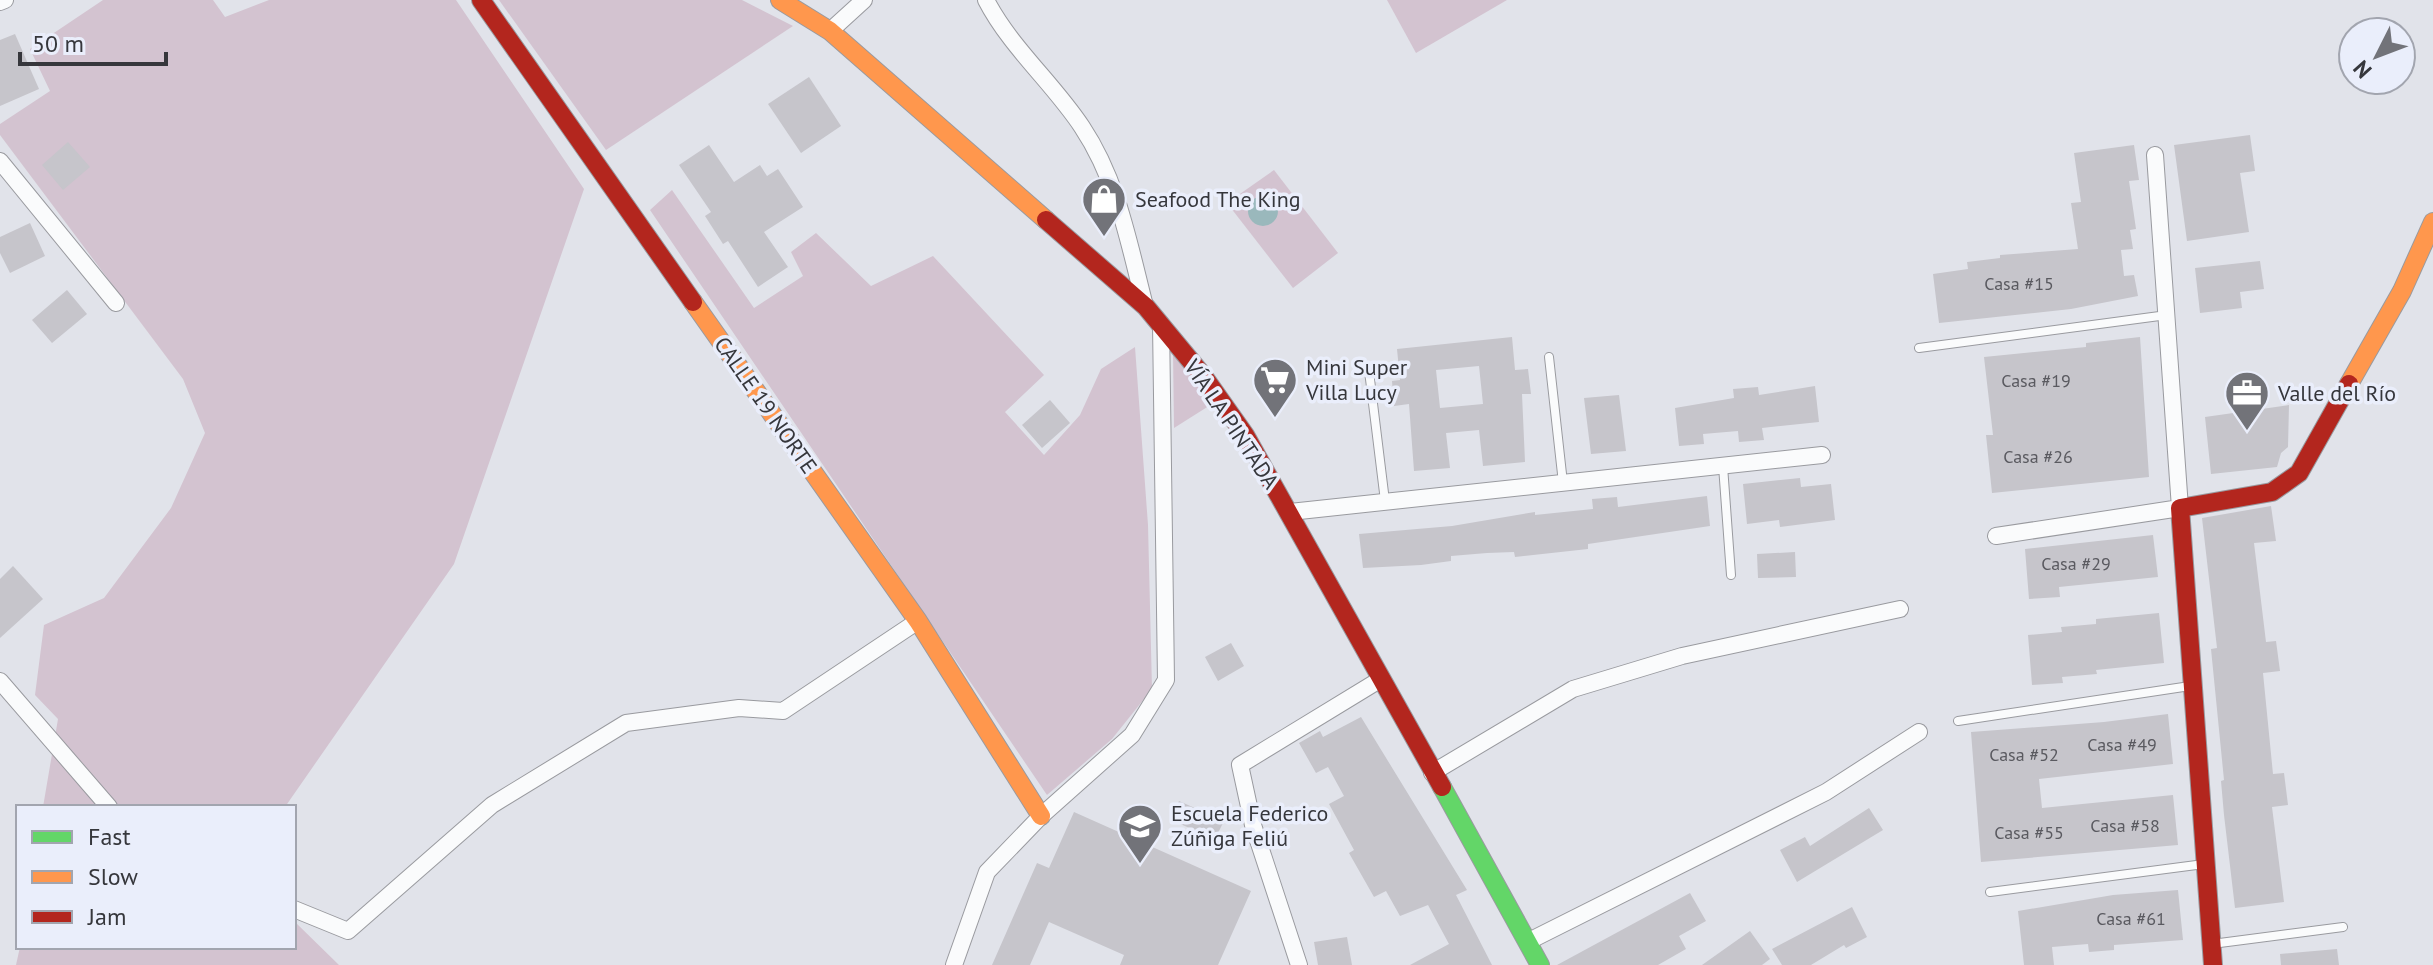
<svg xmlns="http://www.w3.org/2000/svg" width="2433" height="965" font-family="'PT Sans',sans-serif">
	<style>
		.green { fill: #d3c3d0 }
		.water { fill: #9ab8bc }
		.building { fill: #c6c5cb; fill-rule: evenodd }
		.lines { fill: none; stroke-linecap: round; stroke-linejoin: round }
		.lane-casing { stroke: #999a9f; stroke-width: 10 }
		.street-casing { stroke: #999a9f; stroke-width: 18 }
		.fast-casing { stroke: #999a9f; stroke-width: 20 }
		.slow-casing { stroke: #999a9f; stroke-width: 20 }
		.jam-casing { stroke: #999a9f; stroke-width: 20 }
		.lane { stroke: #fafbfc; stroke-width: 8 }
		.street { stroke: #fafbfc; stroke-width: 16 }
		.fast { stroke: #63d668; stroke-width: 18 }
		.slow { stroke: #ff974d; stroke-width: 18 }
		.jam { stroke: #b3261e; stroke-width: 18 }
		.labels { text-anchor: middle; stroke-width: 7; stroke-linejoin: round; paint-order: stroke }
		.number-label { font-size: 18px; fill: #5a5a60 }
		.poi-label { font-size: 22px; fill: #36373c; stroke: #eaeefb; text-anchor: start }
		.street-label { font-size: 22px; fill: #36373c; stroke: #eaeefb }
	</style>
	<rect width="100%" height="100%" fill="#e1e3ea"/>
	<g class="green">
		<polygon points="103,0 213,0 225,17 269,0 456,0 584,189 454,564 285,807 43,807 58,719 35,695 44,625 104,598 171,508 205,433 183,379 0,135 0,124 50,91 30,49"/>
		<polygon points="499,0 742,0 793,26 606,150"/>
		<polygon points="1387,0 1507,0 1416,53"/>
		<polygon points="1274,170 1338,253 1293,288 1227,203"/>
		<polygon points="672,190 754,308 803,276 791,252 816,233 871,286 933,256 1044,375 1005,412 1044,455 1080,415 1101,369 1135,347 1148,525 1152,689 1112,739 1047,795 650,210"/>
		<polygon points="1173,352 1212,404 1174,428"/>
		<polygon points="294,921 339,965 16,965 20,947 294,947"/>
	</g>
	<circle class="water" cx="1263" cy="211" r="15"/>
	<g class="building">
		<polygon points="15,34 39,89 0,106 0,40"/>
		<polygon points="809,77 841,126 801,153 768,104"/>
		<polygon points="2250,135 2255,171 2240,173 2249,232 2187,241 2174,145"/>
		<polygon points="68,142 90,167 63,190 42,165"/>
		<polygon points="709,145 734,182 760,165 767,176 778,169 803,207 764,232 788,267 758,287 728,241 723,244 705,216 711,212 679,165"/>
		<polygon points="2134,145 2139,180 2129,181 2136,229 2130,230 2133,249 2121,250 2124,276 2134,275 2138,296 2071,309 1939,323 1933,274 1968,269 1967,262 2000,258 2000,255 2078,249 2071,203 2081,202 2074,153"/>
		<polygon points="30,223 45,256 10,273 0,253 0,237"/>
		<polygon points="2260,261 2264,289 2240,292 2242,308 2200,313 2195,268"/>
		<polygon points="67,290 87,314 52,343 32,320"/>
		<path d="M1512,337L1515,370L1528,369L1531,394H1522L1525,462L1483,466L1479,430L1446,433L1450,468L1414,471L1409,404L1394,406L1392,381L1400,380L1397,349ZM1479,366L1483,404L1440,408L1436,370Z"/>
		<polygon points="2140,337 2149,477 1992,493 1986,435 1993,435 1984,357 2086,347 2086,343"/>
		<polygon points="1815,386 1819,422 1762,428 1764,440 1739,442 1738,431 1703,434 1704,444 1679,446 1675,408 1734,398 1733,389 1758,387 1759,395"/>
		<polygon points="1619,395 1626,451 1591,454 1584,398"/>
		<polygon points="1050,400 1070,423 1042,448 1022,425"/>
		<polygon points="2289,405 2288,447 2281,453 2277,467 2211,474 2205,417"/>
		<polygon points="1800,478 1801,487 1831,484 1835,520 1780,527 1779,520 1747,524 1743,484"/>
		<polygon points="1707,496 1710,526 1588,544 1588,549 1515,557 1514,552 1487,553 1451,556 1451,561 1421,565 1363,568 1359,534 1452,526 1535,512 1535,515 1593,509 1592,499 1617,497 1618,507"/>
		<polygon points="2271,506 2276,541 2254,543 2266,642 2276,641 2280,671 2263,673 2273,774 2284,773 2288,805 2272,807 2284,902 2235,908 2224,815 2221,781 2224,780 2211,649 2217,648 2202,518"/>
		<polygon points="2153,535 2158,577 2059,587 2060,597 2029,599 2025,549"/>
		<polygon points="1795,552 1796,577 1758,578 1757,554"/>
		<polygon points="13,566 43,599 0,638 0,579"/>
		<polygon points="2159,613 2164,663 2096,670 2097,674 2062,677 2063,683 2032,685 2028,635 2062,632 2061,627 2096,624 2096,619"/>
		<polygon points="1231,643 1244,666 1218,681 1205,657"/>
		<polygon points="2168,714 2173,764 2039,779 2042,808 2173,795 2178,845 1981,862 1971,732 2104,722"/>
		<polygon points="1361,717 1467,890 1456,895 1492,965 1410,965 1449,944 1428,905 1400,916 1386,891 1374,897 1349,853 1354,850 1329,804 1344,796 1328,767 1316,773 1299,743 1320,731 1323,737"/>
		<polygon points="1179,801 1224,821 1215,839 1171,820"/>
		<polygon points="1869,808 1883,830 1797,882 1780,850 1805,837 1810,846"/>
		<polygon points="1074,812 1251,891 1218,965 1120,965 1124,955 1049,922 1030,965 992,965 1037,863 1049,868"/>
		<polygon points="2178,890 2183,940 2114,945 2114,950 2089,952 2088,944 2052,947 2054,965 2024,965 2018,911 2113,895"/>
		<polygon points="1690,893 1706,921 1679,936 1686,949 1658,965 1557,965"/>
		<polygon points="1852,907 1867,937 1846,948 1844,945 1811,965 1782,965 1772,949"/>
		<polygon points="1750,931 1770,959 1762,965 1702,965"/>
		<polygon points="1347,937 1352,965 1318,965 1314,942"/>
		<polygon points="2337,949 2339,965 2281,965 2280,954"/>
	</g>
	<g class="lines">
		<g class="lane-casing">
			<g id="lane">
				<polyline points="1919,348 2167,315"/>
				<polyline points="1549,357 1563,483"/>
				<polyline points="1369,371 1385,501"/>
				<polyline points="1723,466 1731,575"/>
				<polyline points="1958,721 2190,686"/>
				<polyline points="1990,892 2204,864"/>
				<polyline points="2212,944 2343,927"/>
			</g>
		</g>
		<g class="street-casing">
			<g id="street">
				<path d="M986,0C1011,48 1053,83 1082,127C1118,181 1129,244 1145,306"/>
				<polyline points="0,2 5,0"/>
				<polyline points="830,31 864,0"/>
				<polyline points="0,161 116,303"/>
				<polyline points="1290,512 1822,455"/>
				<polyline points="1996,536 2180,508 2155,155"/>
				<polyline points="0,681 109,807"/>
				<polyline points="1432,773 1573,689 1682,656 1900,609"/>
				<polyline points="294,909 348,931 492,805 626,723 739,708 783,711 918,621"/>
				<polyline points="1527,942 1826,792 1919,732"/>
				<polyline points="954,965 987,872 1041,816 1132,735 1166,680 1161,324"/>
				<polyline points="1299,965 1253,825 1240,765 1381,679"/>
			</g>
		</g>
		<g class="fast-casing">
			<polyline id="fast" points="1442,787 1540,965"/>
		</g>
		<g class="slow-casing">
			<g id="slow">
				<polyline points="780,0 830,31 1046,220"/>
				<polyline points="693,302 918,621 1041,816"/>
				<polyline points="2349,384 2402,291 2433,222"/>
			</g>
		</g>
		<g class="jam-casing">
			<g id="jam">
				<polyline points="481,0 693,302"/>
				<polyline points="1046,220 1146,307 1204,377 1245,435 1442,787"/>
				<polyline points="2213,965 2180,508 2272,492 2299,473 2349,384"/>
			</g>
		</g>
		<use href="#lane" class="lane"/>
		<use href="#street" class="street"/>
		<use href="#fast" class="fast"/>
		<use href="#slow" class="slow"/>
		<use href="#jam" class="jam"/>
	</g>
	<defs>
		<g id="shop-pin" transform="scale(2.3)"><path d="M0 17L-7.5 6A9.5 9.5 0 1 1 7.5 6Z" fill="#727379" stroke="#eaeefb"/><path d="M-5-2.5h2.3a2.7 3.5 0 0 1 5.4 0H5L5.5 6h-11ZM-1.5-2.5h3a1.5 2.3 0 0 0-3 0Z" fill="#fff"/></g>
		<g id="supermarket-pin" transform="scale(2.3)"><path d="M0 17L-7.5 6A9.5 9.5 0 1 1 7.5 6Z" fill="#727379" stroke="#eaeefb"/><path d="M-6-5.5h2.5l.6 2H6L4.5 2H-2.5L-4.4-4H-6ZM-1.5 3.2a1.3 1.3 0 1 0 .1 0ZM3 3.2a1.3 1.3 0 1 0 .1 0Z" fill="#fff"/></g>
		<g id="office-pin" transform="scale(2.3)"><path d="M0 17L-7.5 6A9.5 9.5 0 1 1 7.5 6Z" fill="#727379" stroke="#eaeefb"/><path d="M-6-3h4V-5.5h4V-3h4V5H-6ZM-1-4.5V-3h2v-1.5ZM-6 0V1H6V0Z" fill="#fff"/></g>
		<g id="school-pin" transform="scale(2.3)"><path d="M0 17L-7.5 6A9.5 9.5 0 1 1 7.5 6Z" fill="#727379" stroke="#eaeefb"/><path d="M0-5L7-2L0 1L-7-2ZM-4 1L0 2.5L4 1V4Q0 6-4 4Z" fill="#fff"/></g>
	</defs>
	<g fill-rule="evenodd">
		<use href="#shop-pin" x="1104" y="199"/>
		<use href="#supermarket-pin" x="1275" y="380"/>
		<use href="#office-pin" x="2247" y="393"/>
		<use href="#school-pin" x="1140" y="826"/>
	</g>
	<g class="labels">
		<g class="number-label">
			<text x="2019" y="290">Casa #15</text>
			<text x="2036" y="387">Casa #19</text>
			<text x="2038" y="463">Casa #26</text>
			<text x="2076" y="570">Casa #29</text>
			<text x="2122" y="751">Casa #49</text>
			<text x="2024" y="761">Casa #52</text>
			<text x="2125" y="832">Casa #58</text>
			<text x="2029" y="839">Casa #55</text>
			<text x="2131" y="925">Casa #61</text>
		</g>
		<g class="poi-label">
			<text x="1135" y="207">Seafood The King</text>
			<text x="1306" y="375">Mini Super<tspan x="1306" dy="25">Villa Lucy</tspan></text>
			<text x="2278" y="401">Valle del Río</text>
			<text x="1171" y="821">Escuela Federico<tspan x="1171" dy="25">Zúñiga Feliú</tspan></text>
		</g>
		<g class="street-label">
			<text transform="translate(766 405) rotate(55)" y="8">CALLE 19 NORTE</text>
			<text transform="translate(1232 424) rotate(56)" y="8">VÍA LA PINTADA</text>
		</g>
	</g>
	<rect x="16" y="805" width="280" height="144" fill="#eaeefb" stroke="#a2a5af" stroke-width="2"/>
	<rect x="32" y="831" width="40" height="12" fill="#63d668" stroke="#a2a5af" stroke-width="2"/>
	<text x="88" y="845" font-size="24" fill="#36373c">Fast</text>
	<rect x="32" y="871" width="40" height="12" fill="#ff974d" stroke="#a2a5af" stroke-width="2"/>
	<text x="88" y="885" font-size="24" fill="#36373c">Slow</text>
	<rect x="32" y="911" width="40" height="12" fill="#b3261e" stroke="#a2a5af" stroke-width="2"/>
	<text x="88" y="925" font-size="24" fill="#36373c">Jam</text>
	<g transform="translate(2377 56) rotate(228)"><circle r="38" fill="#eaeefb" stroke="#a2a5af" stroke-width="2"/>
	<path d="M0-6L14 30L0 20L-14 30Z" fill="#727379"/>
	<text y="-12" font-size="22" font-weight="bold" text-anchor="middle" fill="#36373c">N</text>
	</g>
	<path d="M20 52v12h146v-12" fill="none" stroke="#36373c" stroke-width="4"/>
	<text x="32" y="52" font-size="24" fill="#36373c" stroke="#eaeefb" stroke-width="6" paint-order="stroke">50 m</text>
</svg>
